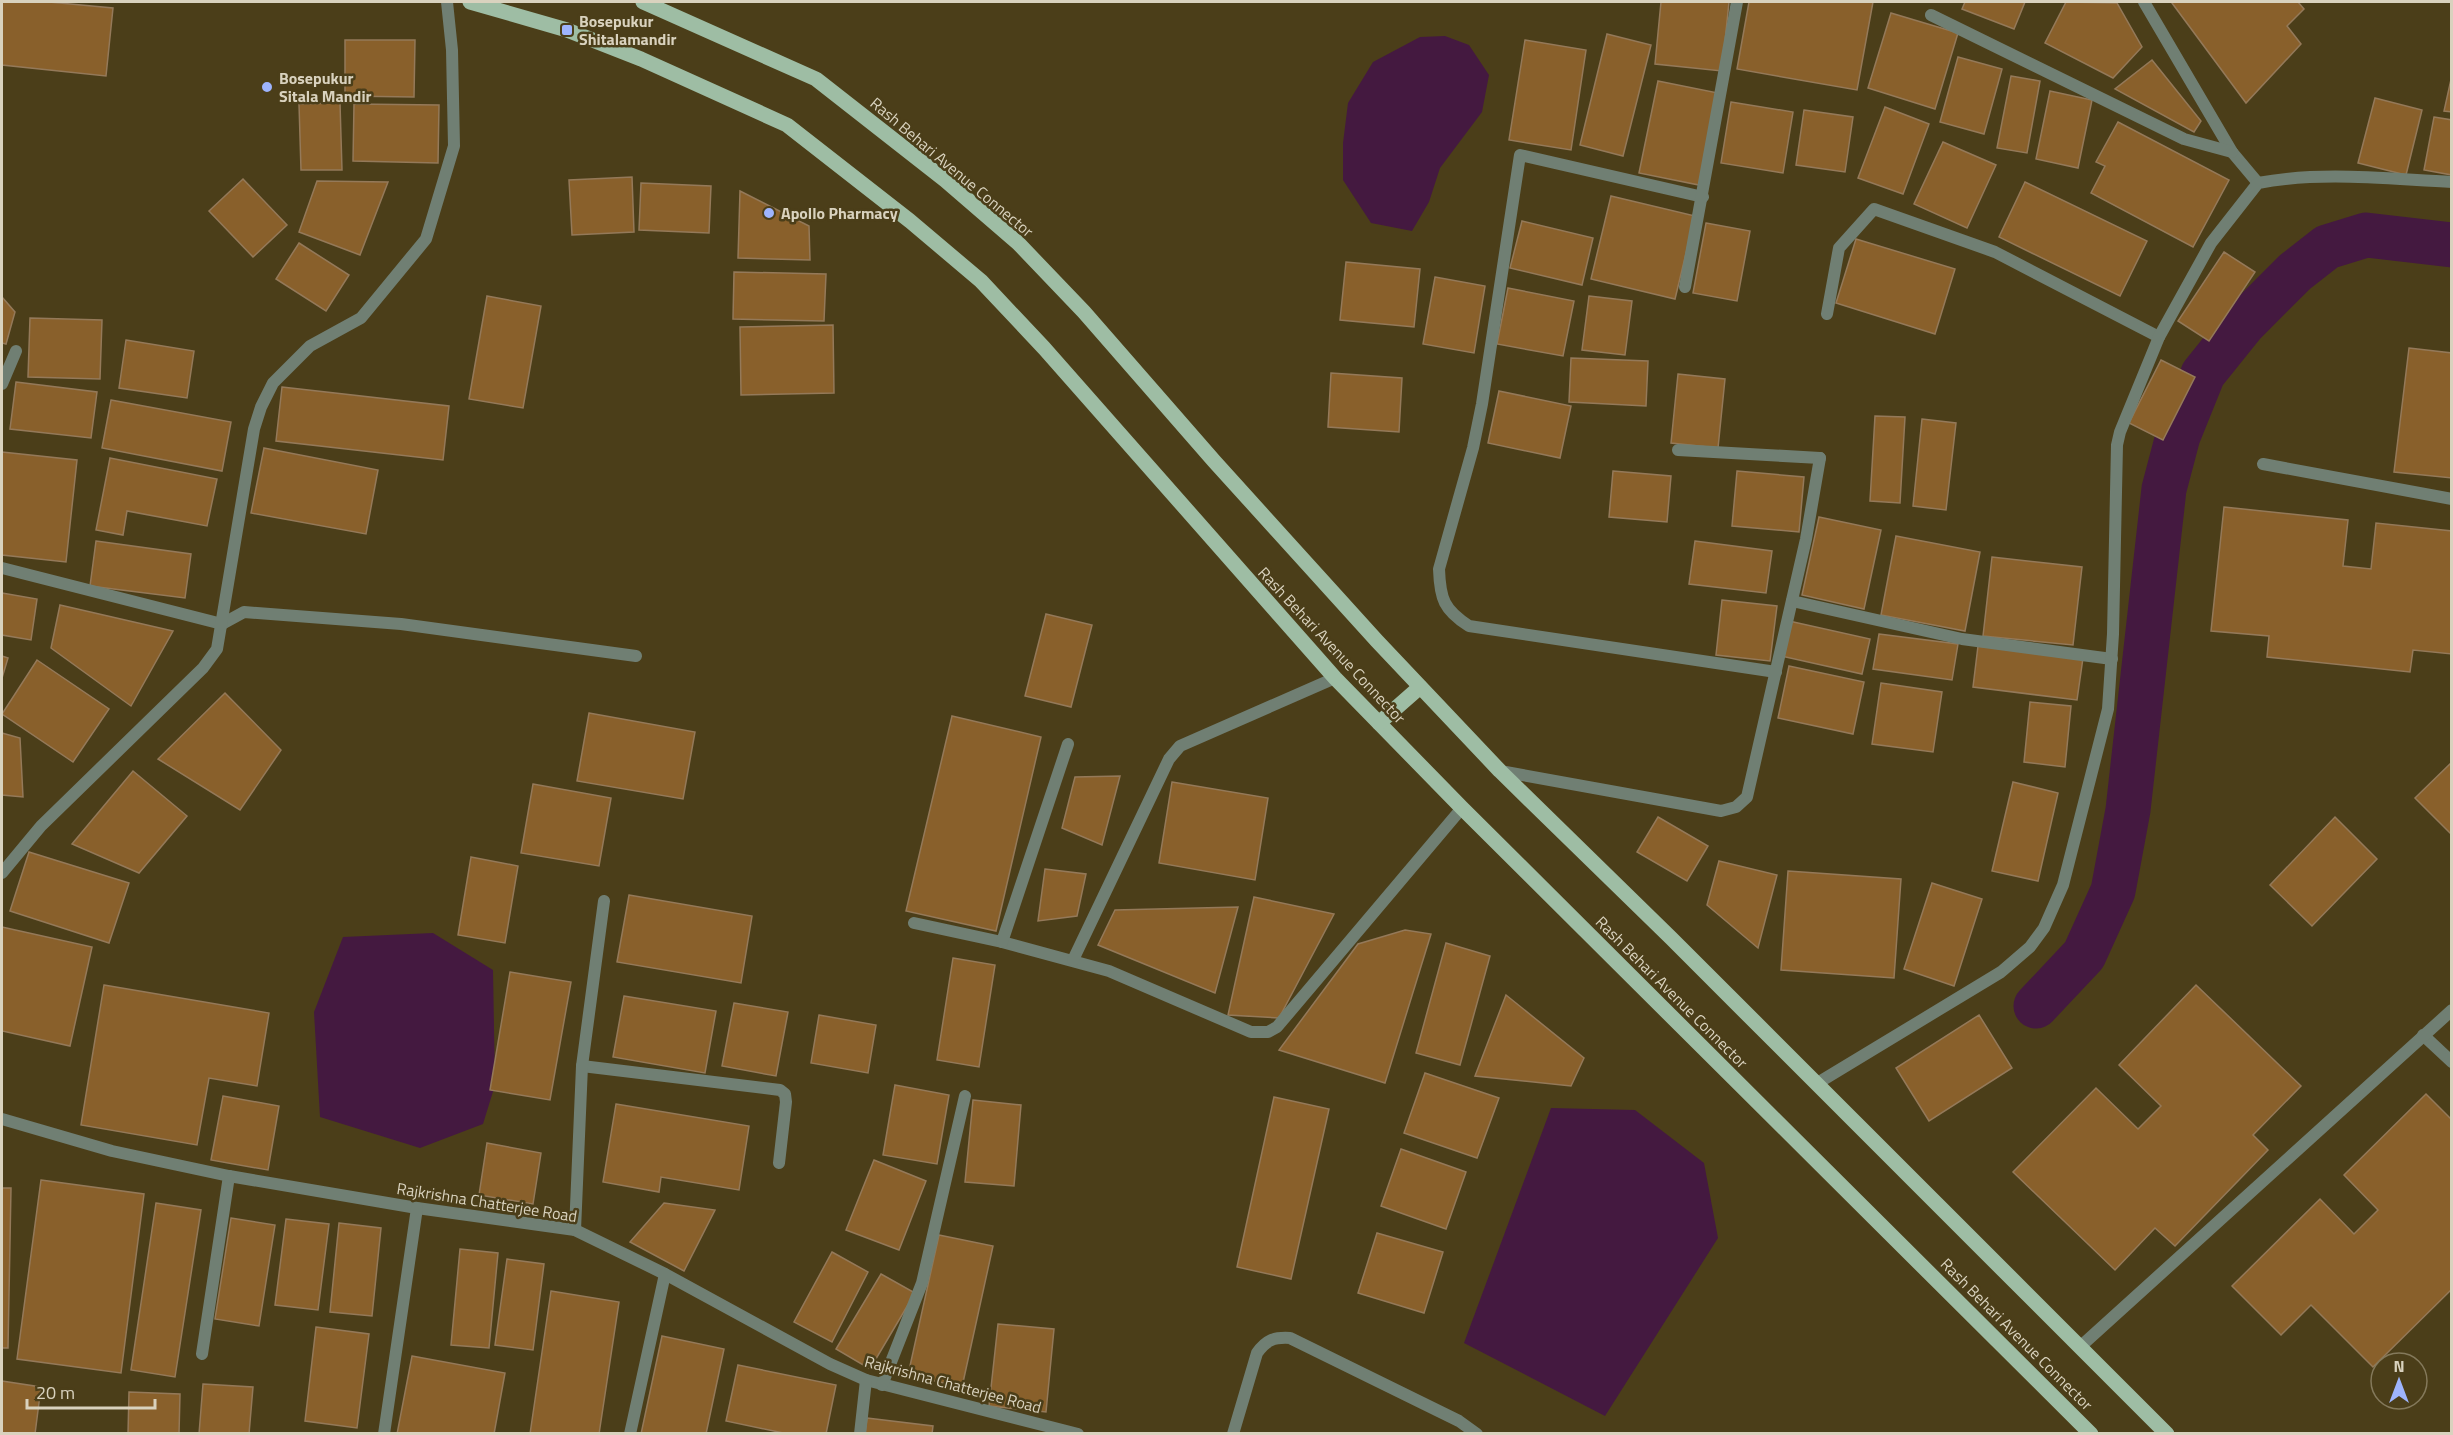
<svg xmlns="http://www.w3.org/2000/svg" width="2453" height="1435" font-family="'Titillium Web',sans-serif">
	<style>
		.water { fill: #441940 }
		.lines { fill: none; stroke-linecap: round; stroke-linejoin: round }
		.canal { stroke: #441940; stroke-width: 45 }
		.building { fill: #89602b; stroke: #947959; stroke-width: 1.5 }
		.lane { stroke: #707f73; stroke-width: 12 }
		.street { stroke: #707f73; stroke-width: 12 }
		.primary { stroke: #9ebda4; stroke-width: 15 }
		.poi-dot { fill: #9eb4fd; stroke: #4b3e19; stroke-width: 2 }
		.labels { text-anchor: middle; stroke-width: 5; stroke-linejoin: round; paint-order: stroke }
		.poi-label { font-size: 16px; font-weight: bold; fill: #d9d2be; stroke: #4b3e19; text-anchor: start }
		.street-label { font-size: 16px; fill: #d9d2be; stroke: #4b3e19 }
	</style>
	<rect width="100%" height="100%" fill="#4b3e19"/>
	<g class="water">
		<polygon points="1445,36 1469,45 1489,75 1482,112 1440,168 1429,202 1412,231 1371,223 1343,180 1343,143 1348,103 1373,62 1420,37"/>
		<polygon points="433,933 493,970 495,1085 483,1124 420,1148 320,1117 314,1012 343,937"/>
		<polygon points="1551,1108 1635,1110 1704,1163 1718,1238 1605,1416 1464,1343"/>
	</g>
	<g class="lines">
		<polyline class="canal" points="2036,1006 2084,955 2113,891 2128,810 2164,489 2178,436 2203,374 2244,323 2295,272 2327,247 2366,235 2452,245"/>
	</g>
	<g class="building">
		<polygon points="2,2 49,2 113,8 106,76 2,65"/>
		<polygon points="1661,2 1729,2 1722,71 1655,64"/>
		<polygon points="1749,2 1873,2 1857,90 1737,69"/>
		<polygon points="1965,2 2025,2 2014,29 1962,9"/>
		<polygon points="2066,2 2117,3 2142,47 2113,78 2045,43"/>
		<polygon points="2173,2 2298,2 2304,9 2287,26 2301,44 2246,103 2172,3"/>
		<polygon points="1891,13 1958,33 1935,109 1868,88"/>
		<polygon points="1607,34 1651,45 1623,156 1580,145"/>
		<polygon points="345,40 415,40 414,97 345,96"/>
		<polygon points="1525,40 1586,50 1571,150 1509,140"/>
		<polygon points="1958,57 2002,69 1984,134 1940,122"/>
		<polygon points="2152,60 2201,121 2194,132 2115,89"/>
		<polygon points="2452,75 2452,112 2444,111"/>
		<polygon points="2011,76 2040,81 2027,153 1997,148"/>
		<polygon points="1658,81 1718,93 1699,185 1639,173"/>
		<polygon points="2050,91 2092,100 2078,168 2036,159"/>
		<polygon points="2375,98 2422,110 2406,175 2358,163"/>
		<polygon points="1731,102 1793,112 1783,173 1721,163"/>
		<polygon points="340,103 342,170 301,170 299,104"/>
		<polygon points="354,104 439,105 438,163 353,161"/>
		<polygon points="1885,107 1929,124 1903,194 1858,178"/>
		<polygon points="1804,110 1853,117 1845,172 1796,165"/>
		<polygon points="2434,117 2452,120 2452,175 2424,170"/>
		<polygon points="2118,122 2229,180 2193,247 2091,193 2105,166 2096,162"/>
		<polygon points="1943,142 1996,165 1967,228 1914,204"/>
		<polygon points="632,177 634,232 572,235 569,180"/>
		<polygon points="243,179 287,225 253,257 209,211"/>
		<polygon points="317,181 388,182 360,255 299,232"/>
		<polygon points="2025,182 2147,241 2120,296 1999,237"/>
		<polygon points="641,183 711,186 709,233 639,230"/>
		<polygon points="740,191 809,226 810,260 738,258"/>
		<polygon points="1611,196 1695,216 1675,299 1591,279"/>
		<polygon points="1522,221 1593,238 1582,285 1510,268"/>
		<polygon points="1706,223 1750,231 1737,301 1693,293"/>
		<polygon points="1856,239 1955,269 1935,334 1836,303"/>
		<polygon points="299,243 349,275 326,311 276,279"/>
		<polygon points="2224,252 2255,272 2209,341 2178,321"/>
		<polygon points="1346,262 1420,269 1414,327 1340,320"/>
		<polygon points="734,272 826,274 824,321 733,319"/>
		<polygon points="1435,277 1485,286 1474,353 1423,344"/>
		<polygon points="1508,288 1574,301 1563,356 1497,344"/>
		<polygon points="487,296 541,306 523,408 469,399"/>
		<polygon points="1589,296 1632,301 1625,355 1582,350"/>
		<polygon points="2,297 15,312 6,344 2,343"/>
		<polygon points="30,318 102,320 100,379 28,377"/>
		<polygon points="833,325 834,393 741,395 740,327"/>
		<polygon points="126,340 194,351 187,398 119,388"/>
		<polygon points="2409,348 2452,353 2452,478 2394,472"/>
		<polygon points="1571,358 1648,361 1646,406 1569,402"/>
		<polygon points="2161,360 2195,377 2163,440 2129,423"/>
		<polygon points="1331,373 1402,378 1399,432 1328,427"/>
		<polygon points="1678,374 1725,379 1718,448 1671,443"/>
		<polygon points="16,382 97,392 91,438 10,429"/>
		<polygon points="282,387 449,406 443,460 276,441"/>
		<polygon points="1499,391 1571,406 1560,458 1488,443"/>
		<polygon points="111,400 231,422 222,471 102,448"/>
		<polygon points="1875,416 1905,417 1900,503 1870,501"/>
		<polygon points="1922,419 1956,423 1946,510 1913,506"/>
		<polygon points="264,448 378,470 366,534 251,513"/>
		<polygon points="2,452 77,460 66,562 2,555"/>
		<polygon points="110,458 217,479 207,526 127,511 123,535 96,530"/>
		<polygon points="1613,471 1671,476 1667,522 1609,517"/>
		<polygon points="1737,471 1804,477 1799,532 1732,526"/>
		<polygon points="2224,507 2348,520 2343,566 2371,569 2376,523 2452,531 2452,654 2413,650 2410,672 2267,657 2269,636 2211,631"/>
		<polygon points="1819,517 1881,530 1864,609 1802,595"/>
		<polygon points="1896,536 1980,552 1965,631 1881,615"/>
		<polygon points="96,541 191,554 185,598 90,586"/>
		<polygon points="1695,541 1772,551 1766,593 1689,584"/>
		<polygon points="1992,557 2082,567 2073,645 1983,636"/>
		<polygon points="2,593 37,599 31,640 2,635"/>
		<polygon points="1722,600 1777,606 1770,661 1716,655"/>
		<polygon points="60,605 173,631 131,706 51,648"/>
		<polygon points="1046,614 1092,625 1071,707 1025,696"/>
		<polygon points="1789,621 1870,639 1862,674 1781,656"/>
		<polygon points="1879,634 1958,644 1952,680 1873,669"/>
		<polygon points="1978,646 2083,658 2077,700 1973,687"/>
		<polygon points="2,656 8,658 2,678"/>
		<polygon points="37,660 109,709 73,762 2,714"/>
		<polygon points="1789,666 1864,682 1853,734 1778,718"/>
		<polygon points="1881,683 1942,692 1933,752 1872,744"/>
		<polygon points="225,693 281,750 240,810 158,759"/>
		<polygon points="2030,702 2071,706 2065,767 2024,762"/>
		<polygon points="589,713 695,732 683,799 577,781"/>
		<polygon points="952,716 1041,737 996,931 906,911"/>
		<polygon points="2,733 20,738 23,797 2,795"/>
		<polygon points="2452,762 2452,835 2415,798"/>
		<polygon points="133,771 187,816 139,873 72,844"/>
		<polygon points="1120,776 1102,845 1062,828 1075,777"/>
		<polygon points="1172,782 1268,798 1255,880 1159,863"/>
		<polygon points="2013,782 2058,793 2038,881 1992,871"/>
		<polygon points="533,784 611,798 599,866 521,853"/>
		<polygon points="1658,817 1708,846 1687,881 1637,852"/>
		<polygon points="2335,817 2377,859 2312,926 2270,885"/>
		<polygon points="29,852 129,883 109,943 10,911"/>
		<polygon points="471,857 518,866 505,943 458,935"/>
		<polygon points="1719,861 1777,875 1758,948 1707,905"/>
		<polygon points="1045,869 1086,874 1077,916 1038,921"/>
		<polygon points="1788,871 1901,879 1894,978 1781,970"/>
		<polygon points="1932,883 1982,899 1954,986 1904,969"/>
		<polygon points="629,895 752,916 741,983 617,962"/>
		<polygon points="1254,897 1334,914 1279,1018 1228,1015"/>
		<polygon points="1238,907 1215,993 1098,945 1115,910"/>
		<polygon points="2,927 92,947 70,1046 2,1031"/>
		<polygon points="1405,930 1431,934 1385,1083 1279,1050 1358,944"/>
		<polygon points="1446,943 1490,956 1460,1065 1416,1053"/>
		<polygon points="953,958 995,965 979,1067 937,1060"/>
		<polygon points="510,972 571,982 550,1100 490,1090"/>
		<polygon points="104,985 269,1013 257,1086 209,1078 197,1145 81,1125"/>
		<polygon points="2196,985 2301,1086 2253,1135 2268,1150 2175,1246 2155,1228 2115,1270 2013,1172 2096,1088 2138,1129 2161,1106 2119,1065"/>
		<polygon points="1506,995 1584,1058 1571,1086 1475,1076"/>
		<polygon points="624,996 716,1011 705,1073 613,1057"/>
		<polygon points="734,1003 788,1012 776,1076 722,1066"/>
		<polygon points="819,1015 876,1025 868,1073 811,1063"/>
		<polygon points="1979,1015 2012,1068 1929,1121 1896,1068"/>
		<polygon points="1425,1073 1499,1098 1477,1158 1404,1133"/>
		<polygon points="895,1085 949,1095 937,1164 883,1155"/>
		<polygon points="2426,1094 2452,1120 2452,1289 2373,1367 2311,1305 2281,1335 2232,1286 2320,1199 2354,1234 2378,1210 2344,1175"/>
		<polygon points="223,1096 279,1106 268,1170 211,1160"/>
		<polygon points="1274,1097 1329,1109 1291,1279 1237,1267"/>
		<polygon points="973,1100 1021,1105 1014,1186 965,1182"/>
		<polygon points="616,1104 749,1126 739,1190 661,1177 659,1192 603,1182"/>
		<polygon points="487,1143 541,1153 533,1204 479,1195"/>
		<polygon points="1401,1149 1466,1172 1446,1229 1381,1206"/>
		<polygon points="874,1160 926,1181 899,1250 846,1230"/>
		<polygon points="41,1180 144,1194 121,1373 17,1359"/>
		<polygon points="2,1188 11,1188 8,1348 2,1348"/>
		<polygon points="156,1203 201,1210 175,1377 131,1370"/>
		<polygon points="664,1203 715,1210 684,1271 630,1242"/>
		<polygon points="231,1218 275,1225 259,1326 215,1319"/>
		<polygon points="286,1219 329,1224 318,1310 275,1305"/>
		<polygon points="339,1223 381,1228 372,1316 330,1312"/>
		<polygon points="1377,1233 1443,1252 1424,1313 1358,1293"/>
		<polygon points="939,1235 993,1246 962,1387 908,1375"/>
		<polygon points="460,1249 498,1253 489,1348 451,1345"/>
		<polygon points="832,1252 868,1272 832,1342 794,1322"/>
		<polygon points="507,1259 544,1264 533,1350 495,1345"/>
		<polygon points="881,1274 915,1293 870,1369 836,1349"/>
		<polygon points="551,1291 619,1302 599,1434 530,1434"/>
		<polygon points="998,1324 1054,1329 1046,1412 989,1406"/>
		<polygon points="316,1327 369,1334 357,1428 305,1421"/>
		<polygon points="662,1336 724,1349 706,1434 641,1434"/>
		<polygon points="412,1356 505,1373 494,1434 397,1434"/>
		<polygon points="738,1365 836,1385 826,1434 788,1434 726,1421"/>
		<polygon points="2,1381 41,1387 35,1434 2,1434"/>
		<polygon points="203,1384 253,1387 249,1434 199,1434"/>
		<polygon points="129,1392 180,1394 179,1434 128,1434"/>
		<polygon points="867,1418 933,1426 932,1434 865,1434"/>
	</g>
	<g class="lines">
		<g class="lane">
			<polyline points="1678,450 1820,458"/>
			<polyline points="2263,464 2452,499"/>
			<polyline points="222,624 244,612 401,624 636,656"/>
			<polyline points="914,923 1002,942 1109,971 1251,1032 1268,1032 1277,1027 1462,808"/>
			<polyline points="1002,942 1068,744"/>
			<polyline points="1073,960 1169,759 1180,746 1335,678"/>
			<polyline points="2423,1035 2452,1062"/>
			<polyline points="582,1066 780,1090 785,1094 786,1102 779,1163"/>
			<polyline points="575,1230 582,1066 604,901"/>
			<polyline points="2081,1346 2452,1010"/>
			<polyline points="202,1354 229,1176"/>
		</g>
		<g class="street">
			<polyline points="2144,2 2232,152 2258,183"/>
			<polyline points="1931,15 2184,139 2232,152"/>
			<path d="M1703,197L1520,155L1482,404L1473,448L1439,569C1440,599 1444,610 1469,626L1776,672"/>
			<polyline points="1685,287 1737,2"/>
			<polyline points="1827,314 1839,248 1874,209 1995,252 2159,337"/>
			<polyline points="2,384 16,351"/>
			<polyline points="2,568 222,624"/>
			<polyline points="1792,601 1962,639 2112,659"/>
			<polyline points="1500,771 1721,811 1736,807 1747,797 1806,539 1820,458"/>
			<polyline points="2,873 41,826 203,668 217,649 254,429 261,407 273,383 310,346 361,318 426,239 454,146 452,50 447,2"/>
			<path d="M1816,1084L2001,972L2030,947L2044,928L2063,885L2108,709L2113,634L2117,445L2120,432L2159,337L2211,243L2258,183C2322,171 2387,179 2452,182"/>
			<polyline points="2,1119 112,1151 229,1176 417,1208 575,1230 665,1274 830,1364 866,1380 1078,1434"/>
			<polyline points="882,1385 922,1283 965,1096"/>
			<polyline points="384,1434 417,1208"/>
			<polyline points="630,1434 665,1274"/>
			<polyline points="860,1434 866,1380"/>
			<path d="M1233,1434L1257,1353C1266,1340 1274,1337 1290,1338L1459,1421L1477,1434"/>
		</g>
		<g class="primary">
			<polyline points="470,2 567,30 641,59 787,125 910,221 981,281 1044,348 1335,678 1462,808 2091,1434"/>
			<polyline points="643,2 816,79 945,180 1018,243 1084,312 1214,461 1377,641 1500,771 1671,938 2167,1434"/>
			<polyline points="1379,723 1420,687"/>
		</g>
	</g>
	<g class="poi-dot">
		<rect x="561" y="24" width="12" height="12" rx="3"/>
		<circle cx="267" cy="87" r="6"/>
		<circle cx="769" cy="213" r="6"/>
	</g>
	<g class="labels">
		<g class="poi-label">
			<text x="579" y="27">Bosepukur<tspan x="579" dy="18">Shitalamandir</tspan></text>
			<text x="279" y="84">Bosepukur<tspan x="279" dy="18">Sitala Mandir</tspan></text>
			<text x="781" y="219">Apollo Pharmacy</text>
		</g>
		<g class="street-label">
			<text transform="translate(952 167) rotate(40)" y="6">Rash Behari Avenue Connector</text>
			<text transform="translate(1332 645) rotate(47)" y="6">Rash Behari Avenue Connector</text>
			<text transform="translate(1672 992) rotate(45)" y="6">Rash Behari Avenue Connector</text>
			<text transform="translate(487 1202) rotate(9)" y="6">Rajkrishna Chatterjee Road</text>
			<text transform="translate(2017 1334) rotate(45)" y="6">Rash Behari Avenue Connector</text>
			<text transform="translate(953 1384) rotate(15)" y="6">Rajkrishna Chatterjee Road</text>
		</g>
	</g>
	<rect width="2453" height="1435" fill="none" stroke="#d9d2be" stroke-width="6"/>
	<g transform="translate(2399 1381)"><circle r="28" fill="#4b3e19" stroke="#84795b" stroke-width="1.5"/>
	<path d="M0-4.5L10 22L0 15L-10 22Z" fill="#9eb4fd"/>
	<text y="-9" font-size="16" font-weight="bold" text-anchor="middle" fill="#d9d2be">N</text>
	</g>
	<path d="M27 1399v9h128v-9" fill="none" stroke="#d9d2be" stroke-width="3"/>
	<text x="36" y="1399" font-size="18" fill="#d9d2be" stroke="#4b3e19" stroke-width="4.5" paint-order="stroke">20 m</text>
</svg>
